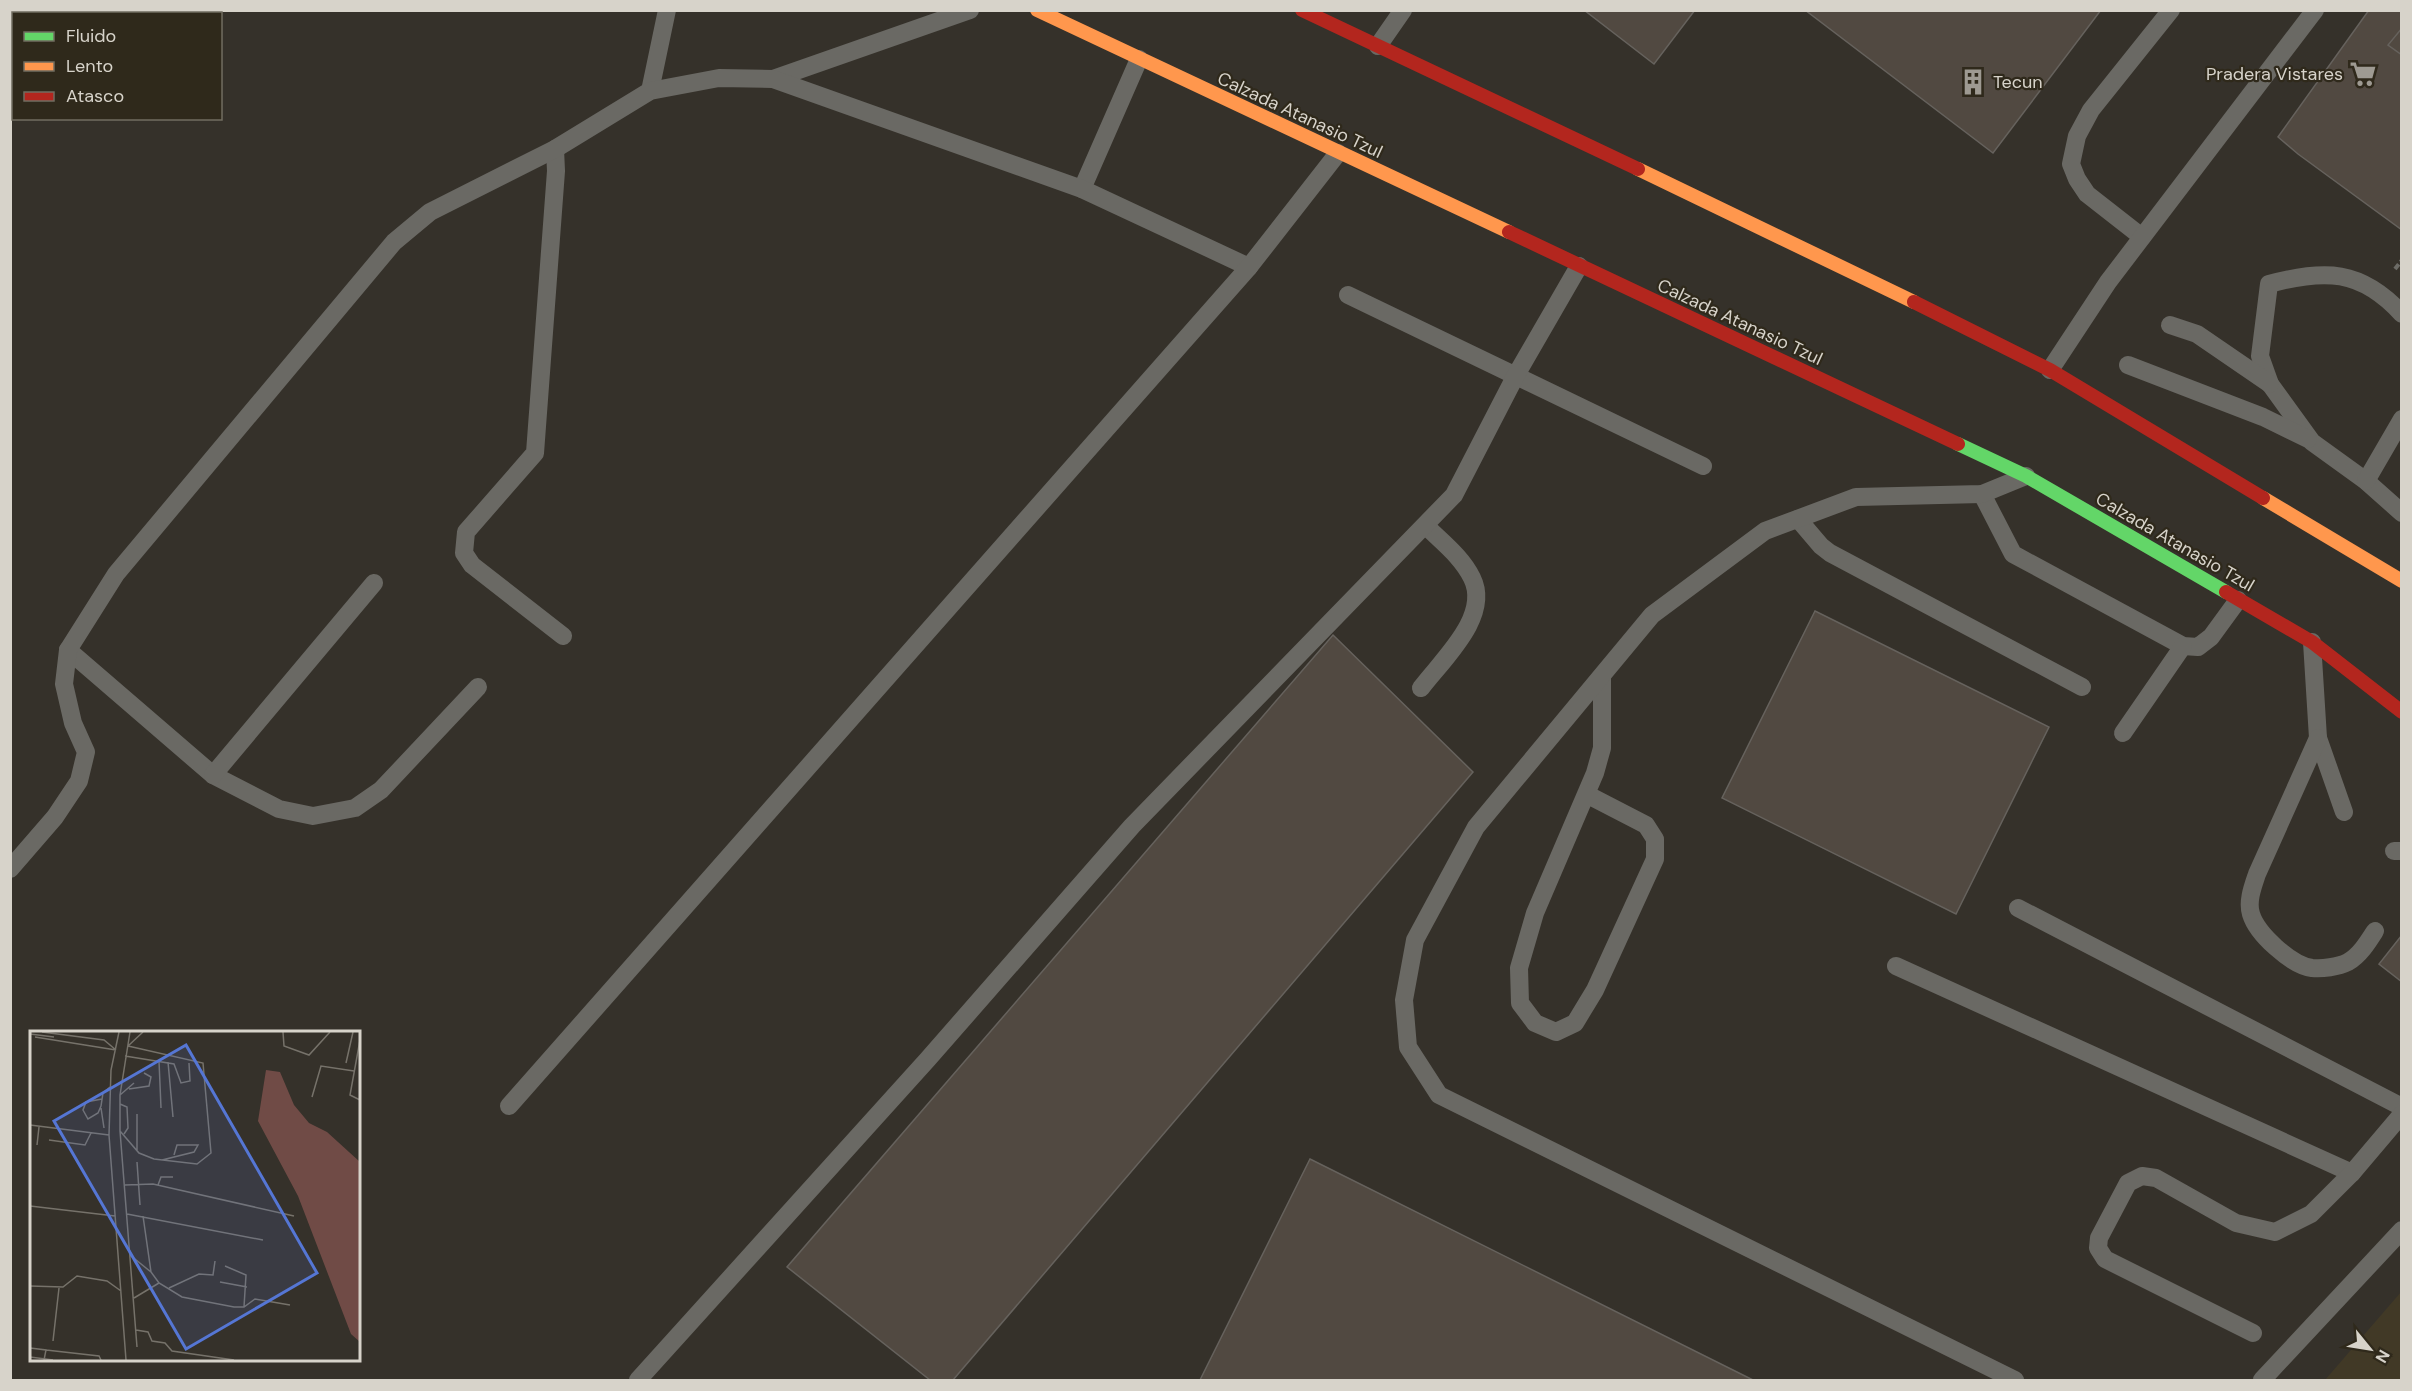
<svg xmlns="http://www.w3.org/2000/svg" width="2412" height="1391" font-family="'DM Sans',sans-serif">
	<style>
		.built { fill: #413926 }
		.building { fill: #514941; stroke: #66625d; stroke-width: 1.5 }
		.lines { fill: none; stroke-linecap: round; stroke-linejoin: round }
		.path { stroke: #6c6b66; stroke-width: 4; stroke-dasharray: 6 3; stroke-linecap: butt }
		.lane { stroke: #6a6964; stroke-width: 18 }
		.fast { stroke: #63d668; stroke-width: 14 }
		.slow { stroke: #ff974d; stroke-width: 14 }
		.jam { stroke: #b3261e; stroke-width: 14 }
		.labels { text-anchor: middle; stroke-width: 4.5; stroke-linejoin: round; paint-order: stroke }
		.poi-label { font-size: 18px; fill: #d7d3ca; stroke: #2f291b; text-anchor: end }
		.street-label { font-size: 18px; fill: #d7d3ca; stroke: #2f291b }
		.inset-road { fill: none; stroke: #76726a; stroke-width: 1.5 }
		.view { fill: #5576d4; fill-opacity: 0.15; stroke: #5576d4; stroke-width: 3 }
		.inset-edge { fill: none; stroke: #d7d3ca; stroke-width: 3 }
	</style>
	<rect width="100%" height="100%" fill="#35312a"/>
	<polygon class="built" points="2401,1292 2401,1380 2325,1380"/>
	<g class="building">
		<polygon points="1584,10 1695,10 1654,64"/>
		<polygon points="1805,10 2101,10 1993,153"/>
		<polygon points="2369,10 2402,10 2402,230 2298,154 2278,137"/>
		<polygon points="2402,28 2402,55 2388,45"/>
		<polygon points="1815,611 2049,727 1956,914 1722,798"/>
		<polygon points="1333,635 1473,772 953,1380 930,1380 787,1267"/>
		<polygon points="2402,935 2402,982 2379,964"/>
		<polygon points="1310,1159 1753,1380 1200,1380"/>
	</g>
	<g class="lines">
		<polyline class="path" points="2395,269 2402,260"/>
		<g class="lane">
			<polyline points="1378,46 1403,10"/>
			<polyline points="773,79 970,10"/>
			<polyline points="650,91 667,10"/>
			<polyline points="555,149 556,171 535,453 466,532 464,553 472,565 563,636"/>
			<polyline points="1082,189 1139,59"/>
			<polyline points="2142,237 2087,194 2077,179 2071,164 2077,136 2091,110 2171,10"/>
			<polyline points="1348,295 1703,466"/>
			<path d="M2402,314C2361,269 2324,269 2269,284L2260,356L2270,384L2312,442L2366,481L2402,513"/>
			<polyline points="2170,325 2197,334 2270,384"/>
			<polyline points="2128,365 2263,417 2308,439"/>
			<polyline points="2050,370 2108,282 2315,10"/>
			<polyline points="2366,481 2402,419"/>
			<polyline points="1982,494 2013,554 2183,646 2198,647 2211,637 2238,600"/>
			<polyline points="1798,519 1821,546 1830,553 2082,687"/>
			<polyline points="2312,642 2318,738 2344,812"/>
			<polyline points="68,650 213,775 279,809 313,816 355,808 381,790 478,687"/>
			<path d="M1421,688C1443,659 1491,616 1472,578C1462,557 1442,542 1426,526"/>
			<polyline points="2123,733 2183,646"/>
			<path d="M2318,738L2257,874C2253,886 2247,901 2251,914C2257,934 2291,965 2312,968C2322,969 2338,967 2348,962C2360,955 2368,942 2375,931"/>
			<polyline points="213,775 374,583"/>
			<polyline points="1586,794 1646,825 1655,839 1655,859 1595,990 1575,1023 1556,1032 1535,1023 1520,1003 1519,968 1535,913 1595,773 1602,748 1602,676"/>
			<polyline points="2394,851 2402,851"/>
			<polyline points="10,869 55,817 79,781 86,752 73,723 64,684 68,650 116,574 394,242 430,212 555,149 650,91 719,78 773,79 1082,189 1249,267"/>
			<polyline points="2018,908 2402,1107"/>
			<polyline points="1896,966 2352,1173"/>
			<polyline points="509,1106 1249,267 1338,153"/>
			<polyline points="2253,1333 2105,1259 2098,1248 2099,1238 2128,1183 2142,1176 2156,1178 2236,1223 2275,1232 2311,1214 2352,1173 2402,1114"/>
			<polyline points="638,1380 928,1059 1132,826 1454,495 1516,375 1579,266"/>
			<polyline points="2015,1380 1439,1095 1408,1047 1404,1000 1415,940 1476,827 1652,615 1765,531 1856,497 1982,494 2026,476"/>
			<polyline points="2262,1380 2402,1230"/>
		</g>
		<polyline class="fast" points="1958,444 2026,476 2226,592"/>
		<g class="slow">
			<polyline points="1037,10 1509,232"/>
			<polyline points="1638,169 1914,302"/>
			<polyline points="2263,498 2402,581"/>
		</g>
		<g class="jam">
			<polyline points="1302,10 1638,169"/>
			<polyline points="1509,232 1958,444"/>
			<polyline points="1914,302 2050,370 2263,498"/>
			<polyline points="2226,592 2312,642 2402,712"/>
		</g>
	</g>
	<defs>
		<g id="supermarket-bare" transform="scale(2.07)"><path d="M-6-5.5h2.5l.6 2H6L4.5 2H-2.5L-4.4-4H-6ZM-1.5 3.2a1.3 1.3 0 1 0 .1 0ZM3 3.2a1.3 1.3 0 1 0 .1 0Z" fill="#9e9a92" stroke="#2f291b" stroke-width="2.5" paint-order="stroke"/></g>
		<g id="building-bare" transform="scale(2.07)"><path d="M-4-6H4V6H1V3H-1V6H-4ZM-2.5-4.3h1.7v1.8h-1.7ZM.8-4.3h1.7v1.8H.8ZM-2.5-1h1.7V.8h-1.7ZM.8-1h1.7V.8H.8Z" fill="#9e9a92" stroke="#2f291b" stroke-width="2.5" paint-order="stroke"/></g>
	</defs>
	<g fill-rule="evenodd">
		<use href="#supermarket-bare" x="2363" y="74"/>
		<use href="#building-bare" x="1973" y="82"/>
	</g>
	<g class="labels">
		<g class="poi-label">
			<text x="2343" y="80">Pradera Vistares</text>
			<text x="1993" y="88" text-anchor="start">Tecun</text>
		</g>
		<g class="street-label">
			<text transform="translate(1300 115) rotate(25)" y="6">Calzada Atanasio Tzul</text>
			<text transform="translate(1740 322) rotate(25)" y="6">Calzada Atanasio Tzul</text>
			<text transform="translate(2175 542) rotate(30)" y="6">Calzada Atanasio Tzul</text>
		</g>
	</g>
	<g transform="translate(30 1031)">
		<rect width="330" height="330" fill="#35312a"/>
		<path d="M236,39L250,41L264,74L279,92L297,101L330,131V311L321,303L268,165L228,90Z" fill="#704b46"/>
		<path class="inset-road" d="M12,1L74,9L86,19M89,1L81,39L79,104L96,329M100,1L90,64V100L107,316M253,1L254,15L279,24L300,1M0,3L24,6M5,6L86,19M330,9L320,64L330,69M98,15L113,1M95,25L144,33L151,52L160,50L159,32M129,30L131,77M138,31L143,86M316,32L323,1M99,58L119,55L121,46L114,42M90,64L104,52M282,66L291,35L324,40M72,68L56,71L53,79L58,88L68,82L71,75L73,62L80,56M90,73L97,76L98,97L94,103M71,77L74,97M0,94L79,104M90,100L109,122L124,128L167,133L181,122L173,32L98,15M19,109L55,114L61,102M7,114L9,96M107,119V83M132,129L164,121L168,114H147L144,124M107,131L110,174M95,154L123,153L264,185M128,154L131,146H143M0,175L85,185M97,183L233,209M113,185L121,241L129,252L152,266L204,276H214L225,268L260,274M100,224L121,241M195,235L216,244L214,276M190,251L217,256M0,255L33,256L47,245L77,250L91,260M139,257L169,243L183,244L185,230M104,267L129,252M106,299L118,301L122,310L135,312L142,320L204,329M23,310L29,257M0,317L16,319L14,329M16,319L69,325L71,329M0,326L23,329"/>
		<path class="view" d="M156,14L287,242L156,318L24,90Z"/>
		<rect width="330" height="330" class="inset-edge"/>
	</g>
	<rect width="2412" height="1391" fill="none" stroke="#d7d3ca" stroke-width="24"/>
	<rect x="12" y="12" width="210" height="108" fill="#2f291b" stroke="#726d61" stroke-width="1.5"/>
	<rect x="24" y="32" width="30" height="9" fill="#63d668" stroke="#726d61" stroke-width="1.5"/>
	<text x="66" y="42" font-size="18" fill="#d7d3ca">Fluido</text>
	<rect x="24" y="62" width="30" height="9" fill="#ff974d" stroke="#726d61" stroke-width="1.5"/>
	<text x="66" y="72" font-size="18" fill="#d7d3ca">Lento</text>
	<rect x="24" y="92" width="30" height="9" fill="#b3261e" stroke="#726d61" stroke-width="1.5"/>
	<text x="66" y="102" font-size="18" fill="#d7d3ca">Atasco</text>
	<g transform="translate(2370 1349) rotate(120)" stroke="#2f291b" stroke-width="4.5" paint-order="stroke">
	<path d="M0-4.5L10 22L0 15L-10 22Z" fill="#d7d3ca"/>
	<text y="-9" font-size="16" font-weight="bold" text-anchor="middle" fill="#d7d3ca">N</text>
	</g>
</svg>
